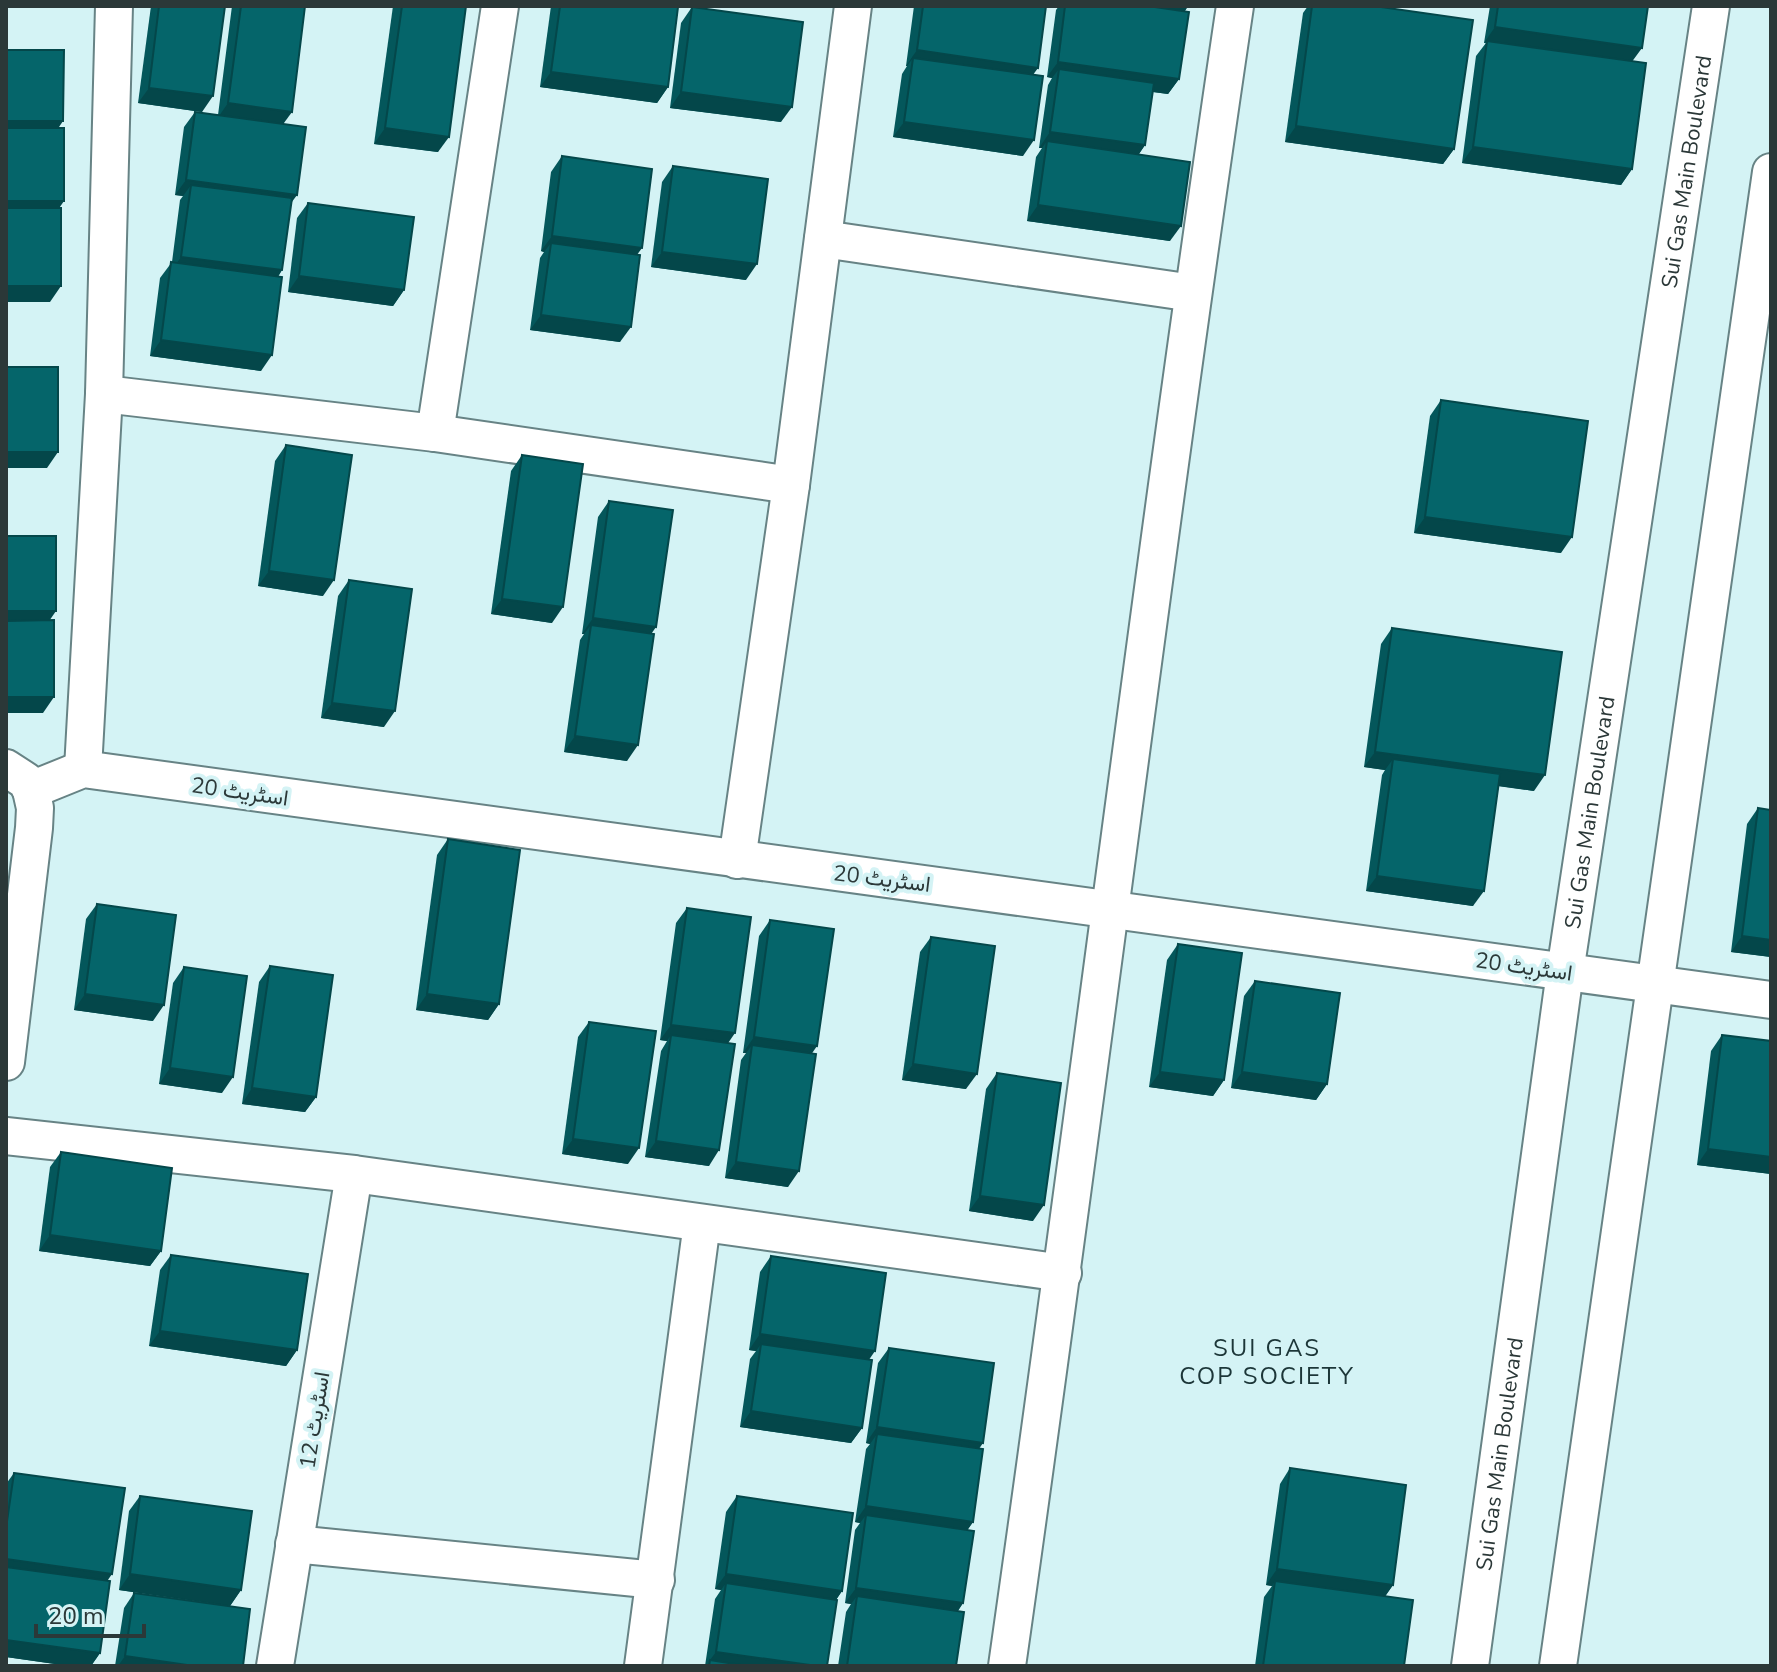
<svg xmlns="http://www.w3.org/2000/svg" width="1777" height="1672" font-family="'Nunito Sans',Vazirmatn,sans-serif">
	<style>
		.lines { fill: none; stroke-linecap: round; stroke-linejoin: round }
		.minor-casing { stroke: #678385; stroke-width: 40 }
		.minor { stroke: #fff; stroke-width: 36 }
		.wall { fill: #04575b }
		.shaded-wall { fill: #04474a }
		.building { fill: #05656a; stroke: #04474a; stroke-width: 2 }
		.labels { text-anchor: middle; stroke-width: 8; stroke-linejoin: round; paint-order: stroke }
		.street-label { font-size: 22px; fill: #2b3838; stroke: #d4f3f5 }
		.neighbourhood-label { font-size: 24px; letter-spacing: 2px; fill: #1c3638; stroke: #d4f3f5 }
	</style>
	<rect width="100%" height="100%" fill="#d4f3f5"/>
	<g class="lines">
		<g class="minor-casing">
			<g id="minor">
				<polyline points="823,239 1193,293"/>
				<polyline points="104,394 435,433 791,485"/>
				<polyline points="435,433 500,6"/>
				<polyline points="6,768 26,781 31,790 83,769 1771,1000"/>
				<polyline points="83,769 104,394 114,6"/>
				<polyline points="737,860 791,485 853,6"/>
				<polyline points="6,1062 34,828 35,808 31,790"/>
				<polyline points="6,1136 354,1174 1063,1273"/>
				<polyline points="294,1544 656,1580"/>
				<polyline points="275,1666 354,1174"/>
				<polyline points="643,1666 702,1223"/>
				<path d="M1007,1666C1086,1113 1153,558 1235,6"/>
				<path id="s1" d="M1470,1666L1565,972L1711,6"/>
				<polyline points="1558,1666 1771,172"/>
			</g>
		</g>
		<use href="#minor" class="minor"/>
	</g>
	<g class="wall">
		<polygon points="151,6 225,6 202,112 138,103"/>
		<polygon points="232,6 305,6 283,123 291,203 282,270 278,277 261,371 150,356 160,278 172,262 180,200 183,196 175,195 184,127 195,112 218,115"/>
		<polygon points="393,6 466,6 438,152 374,144"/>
		<polygon points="551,6 672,6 668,87 657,103 540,87"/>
		<polygon points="914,6 1046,6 1033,75 1023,156 893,137 902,74 907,66 906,66"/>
		<polygon points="1059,6 1188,6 1185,11 1179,79 1168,94 1153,92 1145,145 1139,154 1170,241 1027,221 1036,157 1042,148 1039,148 1048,85 1052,78 1047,77 1056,10"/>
		<polygon points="1308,6 1374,6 1454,149 1443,164 1285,142 1303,13"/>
		<polygon points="1490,6 1648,6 1632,61 1632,169 1621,185 1462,163 1476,56 1486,43 1484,43"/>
		<polygon points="692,7 781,122 670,108 681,23"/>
		<polygon points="562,156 637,254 620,342 530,330 540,258 544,252 541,251 551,172"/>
		<polygon points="673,166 746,280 651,267 662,182"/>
		<polygon points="308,203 404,290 393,306 288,292 297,218"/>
		<polygon points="1441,400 1561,553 1414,533 1430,416"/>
		<polygon points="286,445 323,596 258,586 275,461"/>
		<polygon points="522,455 552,623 491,614 511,471"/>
		<polygon points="609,501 652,634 627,761 564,752 580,640 584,634 582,634 598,517"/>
		<polygon points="349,580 384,727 321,718 338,596"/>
		<polygon points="1392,628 1534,791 1499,786 1473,906 1366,891 1382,775 1385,770 1364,767 1381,644"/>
		<polygon points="1758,808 1771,810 1771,957 1731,952 1747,824"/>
		<polygon points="448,839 499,1004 488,1020 416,1010 437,855"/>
		<polygon points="97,904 153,1021 74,1010 86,919"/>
		<polygon points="687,908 728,1043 709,1166 645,1157 661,1051 667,1041 660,1040 676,923"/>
		<polygon points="770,920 812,1054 788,1187 725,1178 741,1060 746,1053 743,1053 759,936"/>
		<polygon points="931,937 966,1089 902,1080 920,952"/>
		<polygon points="1178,944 1224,1080 1213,1096 1149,1087 1167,960"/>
		<polygon points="270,966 316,1097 305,1112 242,1104 259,982"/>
		<polygon points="184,967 222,1093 159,1084 173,983"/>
		<polygon points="1255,981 1327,1084 1316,1100 1231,1088 1244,996"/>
		<polygon points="589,1022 628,1164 562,1154 578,1037"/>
		<polygon points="1722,1035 1771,1041 1771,1174 1697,1165 1711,1051"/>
		<polygon points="997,1073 1033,1221 969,1211 986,1089"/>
		<polygon points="61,1152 161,1251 150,1266 39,1251 50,1167"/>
		<polygon points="171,1255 297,1350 286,1366 149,1346 160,1270"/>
		<polygon points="771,1256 869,1360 862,1428 851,1443 740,1427 750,1359 756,1351 749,1350 760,1272"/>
		<polygon points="889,1348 979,1449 973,1522 967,1530 963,1603 958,1611 956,1666 838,1666 846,1612 851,1604 845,1603 855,1530 860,1523 855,1522 866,1449 870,1444 866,1443 878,1363"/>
		<polygon points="1290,1468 1393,1585 1385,1596 1404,1666 1255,1666 1264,1597 1272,1586 1266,1585 1280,1484"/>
		<polygon points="14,1473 108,1581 100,1653 91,1666 69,1666 6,1657 6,1484"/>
		<polygon points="140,1496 241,1590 230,1606 119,1590 129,1511"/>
		<polygon points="737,1496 842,1591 836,1600 827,1666 705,1666 715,1599 721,1590 715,1589 726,1512"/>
		<polygon points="134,1593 243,1666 115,1666 124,1608"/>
	</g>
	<g class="shaded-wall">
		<polygon points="1073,6 1188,6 1178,21"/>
		<polygon points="1495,27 1642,48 1631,63 1487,41 1484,43"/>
		<polygon points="917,50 1038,68 1027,83 913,58 907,66 906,66"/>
		<polygon points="1058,62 1179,79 1168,94 1057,79 1059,69 1052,78 1047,77"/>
		<polygon points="551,72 668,87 657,103 540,87"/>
		<polygon points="149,88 213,96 202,112 138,103"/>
		<polygon points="681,92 792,107 781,122 670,108"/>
		<polygon points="228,103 292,112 281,127 217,119"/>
		<polygon points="6,121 63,121 53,136 6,136"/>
		<polygon points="904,122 1034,140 1023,156 893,137"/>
		<polygon points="1296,126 1454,149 1443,164 1285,142"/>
		<polygon points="385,128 449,137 438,152 374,144"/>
		<polygon points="1050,132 1145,145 1134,161 1047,141 1042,148 1039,148"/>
		<polygon points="1473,147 1632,169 1621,185 1462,163"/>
		<polygon points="186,180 297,195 286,210 191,185 183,196 175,195"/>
		<polygon points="6,201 64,201 53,217 6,217"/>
		<polygon points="1038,205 1181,226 1170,241 1027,221"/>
		<polygon points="552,236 642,248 631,263 551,243 544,252 541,251"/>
		<polygon points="662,252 757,264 746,280 651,267"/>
		<polygon points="181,257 282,270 271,286 170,273"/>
		<polygon points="299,276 404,290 393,306 288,292"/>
		<polygon points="6,286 61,286 50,302 6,302"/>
		<polygon points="541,315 631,327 620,342 530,330"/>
		<polygon points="161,340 272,355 261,371 150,356"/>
		<polygon points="6,452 58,452 47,468 6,468"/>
		<polygon points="1425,517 1572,537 1561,553 1414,533"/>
		<polygon points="269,571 334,580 323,596 258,586"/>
		<polygon points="502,599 563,607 552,623 491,614"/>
		<polygon points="6,611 56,611 45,627 6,627"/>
		<polygon points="593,618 656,627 645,643 591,625 584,634 582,634"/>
		<polygon points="6,697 54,697 43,713 6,713"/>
		<polygon points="332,703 395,711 384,727 321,718"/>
		<polygon points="575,736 638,745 627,761 564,752"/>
		<polygon points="1375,752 1545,775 1534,791 1391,771 1393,759 1385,770 1364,767"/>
		<polygon points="1377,876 1484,891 1473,906 1366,891"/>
		<polygon points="1742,936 1771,940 1771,957 1731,952"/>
		<polygon points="85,994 164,1005 153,1021 74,1010"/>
		<polygon points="427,994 499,1004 488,1020 416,1010"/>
		<polygon points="671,1025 735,1033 724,1049 671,1035 667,1041 660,1040"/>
		<polygon points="754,1037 817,1046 806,1062 752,1045 746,1053 743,1053"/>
		<polygon points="913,1064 977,1074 966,1089 902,1080"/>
		<polygon points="170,1068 233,1077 222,1093 159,1084"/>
		<polygon points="1160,1072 1224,1080 1213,1096 1149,1087"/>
		<polygon points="1242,1072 1327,1084 1316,1100 1231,1088"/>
		<polygon points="252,1088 316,1097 305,1112 242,1104"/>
		<polygon points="573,1139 639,1148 628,1164 562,1154"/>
		<polygon points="656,1141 719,1150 709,1166 645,1157"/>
		<polygon points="1708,1149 1771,1157 1771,1174 1697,1165"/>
		<polygon points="736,1162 799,1171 788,1187 725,1178"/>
		<polygon points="980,1196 1044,1205 1033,1221 969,1211"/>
		<polygon points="50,1235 161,1251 150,1266 39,1251"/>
		<polygon points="160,1331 297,1350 286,1366 149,1346"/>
		<polygon points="760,1334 875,1351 864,1367 761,1344 756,1351 749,1350"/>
		<polygon points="751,1411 862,1428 851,1443 740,1427"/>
		<polygon points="877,1427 983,1443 972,1459 877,1434 870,1444 866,1443"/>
		<polygon points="866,1506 973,1522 962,1538 866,1515 860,1523 855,1522"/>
		<polygon points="6,1559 112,1574 101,1590 6,1576"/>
		<polygon points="1277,1569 1393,1585 1382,1601 1275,1581 1272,1586 1266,1585"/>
		<polygon points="130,1574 241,1590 230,1606 119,1590"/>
		<polygon points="726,1574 842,1591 831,1607 726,1583 721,1590 715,1589"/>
		<polygon points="856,1588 963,1603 952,1619 857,1596 851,1604 845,1603"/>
		<polygon points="6,1640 100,1653 91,1666 69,1666 6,1657"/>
		<polygon points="716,1652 817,1666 709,1666 710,1660"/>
		<polygon points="125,1656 194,1666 118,1666"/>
	</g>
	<g class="building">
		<polygon points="159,6 225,6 213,96 149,88"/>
		<polygon points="241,6 305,6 292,112 228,103"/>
		<polygon points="402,6 466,6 449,137 385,128"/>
		<polygon points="560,6 678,7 668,87 551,72"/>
		<polygon points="923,6 1046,6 1038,68 917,50"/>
		<polygon points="1065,6 1148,6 1189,12 1179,79 1058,62"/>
		<polygon points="1312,6 1374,6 1473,20 1454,149 1296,126"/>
		<polygon points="1498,6 1648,6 1642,48 1495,27"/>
		<polygon points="692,7 803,22 792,107 681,92"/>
		<polygon points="1487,41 1646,63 1632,169 1473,147"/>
		<polygon points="6,50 64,50 63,121 6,121"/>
		<polygon points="913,58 1043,76 1034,140 904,122"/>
		<polygon points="1059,69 1154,83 1145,145 1050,132"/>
		<polygon points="195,112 306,127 297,195 186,180"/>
		<rect x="6" y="128" width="58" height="73"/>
		<polygon points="1047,141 1190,162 1181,226 1038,205"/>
		<polygon points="562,156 652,169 642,248 552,236"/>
		<polygon points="673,166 768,179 757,264 662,252"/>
		<polygon points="191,185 292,198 282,270 181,257"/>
		<polygon points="308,203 414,217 404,290 299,276"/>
		<rect x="6" y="208" width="55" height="78"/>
		<polygon points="551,243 640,255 631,327 541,315"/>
		<polygon points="171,262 282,277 272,355 161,340"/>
		<rect x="6" y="367" width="52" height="85"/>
		<polygon points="1441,400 1588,421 1572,537 1425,517"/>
		<polygon points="286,445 352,455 334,580 269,571"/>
		<polygon points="522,455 583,464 563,607 502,599"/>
		<polygon points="609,501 673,510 656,627 593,618"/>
		<rect x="6" y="536" width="50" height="75"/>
		<polygon points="349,580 412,589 395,711 332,703"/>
		<polygon points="54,620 54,697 6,697 6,621"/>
		<polygon points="591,625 654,634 638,745 575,736"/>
		<polygon points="1392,628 1562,652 1545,775 1375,752"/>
		<polygon points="1393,759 1500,774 1484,891 1377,876"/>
		<polygon points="1758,808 1771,810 1771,940 1742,936"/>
		<polygon points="448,839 520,850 499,1004 427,994"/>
		<polygon points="97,904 176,915 164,1005 85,994"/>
		<polygon points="687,908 751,917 735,1033 671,1025"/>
		<polygon points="770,920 834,929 817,1046 754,1037"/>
		<polygon points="931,937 995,946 977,1074 913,1064"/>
		<polygon points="1178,944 1242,953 1224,1080 1160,1072"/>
		<polygon points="270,966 333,975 316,1097 252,1088"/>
		<polygon points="184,967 247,976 233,1077 170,1068"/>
		<polygon points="1255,981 1340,993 1327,1084 1242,1072"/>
		<polygon points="589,1022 656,1031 639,1148 573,1139"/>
		<polygon points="671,1035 735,1044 719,1150 656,1141"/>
		<polygon points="1722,1035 1771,1041 1771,1157 1708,1149"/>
		<polygon points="752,1045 816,1054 799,1171 736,1162"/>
		<polygon points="997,1073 1061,1083 1044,1205 980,1196"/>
		<polygon points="61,1152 172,1168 161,1251 50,1235"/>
		<polygon points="171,1255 308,1274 297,1350 160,1331"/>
		<polygon points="771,1256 886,1273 875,1351 760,1334"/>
		<polygon points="761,1344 872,1360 862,1428 751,1411"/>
		<polygon points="889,1348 994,1363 983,1443 877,1427"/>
		<polygon points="877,1434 983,1449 973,1522 866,1506"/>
		<polygon points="1290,1468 1406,1485 1393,1585 1277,1569"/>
		<polygon points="14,1473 125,1488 112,1574 6,1559 6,1528"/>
		<polygon points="140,1496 252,1511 241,1590 130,1574"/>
		<polygon points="737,1496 853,1513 842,1591 726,1574"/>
		<polygon points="866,1515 974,1531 963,1603 856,1588"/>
		<polygon points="6,1567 110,1581 100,1653 6,1640"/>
		<polygon points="1275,1581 1413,1600 1404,1666 1263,1666"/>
		<polygon points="726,1583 837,1600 827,1666 817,1666 716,1652"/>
		<polygon points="134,1593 250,1609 243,1666 194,1666 125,1656"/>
		<polygon points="857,1596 964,1612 956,1666 847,1666"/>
		<polygon points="710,1660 747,1666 709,1666"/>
	</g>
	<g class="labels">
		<g class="street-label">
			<text dy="8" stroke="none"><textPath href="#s1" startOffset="1510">Sui Gas Main Boulevard</textPath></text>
			<text transform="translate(240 791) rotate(8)" y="8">اسٹریٹ 20</text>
			<text dy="8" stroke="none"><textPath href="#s1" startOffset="862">Sui Gas Main Boulevard</textPath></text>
			<text transform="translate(882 878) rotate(7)" y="8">اسٹریٹ 20</text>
			<text transform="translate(1524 966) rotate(8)" y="8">اسٹریٹ 20</text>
			<text transform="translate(314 1420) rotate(-81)" y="8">اسٹریٹ 12</text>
			<text dy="8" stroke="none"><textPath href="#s1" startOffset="214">Sui Gas Main Boulevard</textPath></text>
		</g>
		<g class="neighbourhood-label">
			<text x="1267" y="1356">SUI GAS<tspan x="1267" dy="28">COP SOCIETY</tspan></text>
		</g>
	</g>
	<rect width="1777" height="1672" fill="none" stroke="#2b3838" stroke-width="16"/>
	<path d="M36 1624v12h108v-12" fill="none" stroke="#2b3838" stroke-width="4"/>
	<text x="48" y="1624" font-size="24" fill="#2b3838" stroke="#d4f3f5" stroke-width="6" paint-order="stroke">20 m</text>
</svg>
